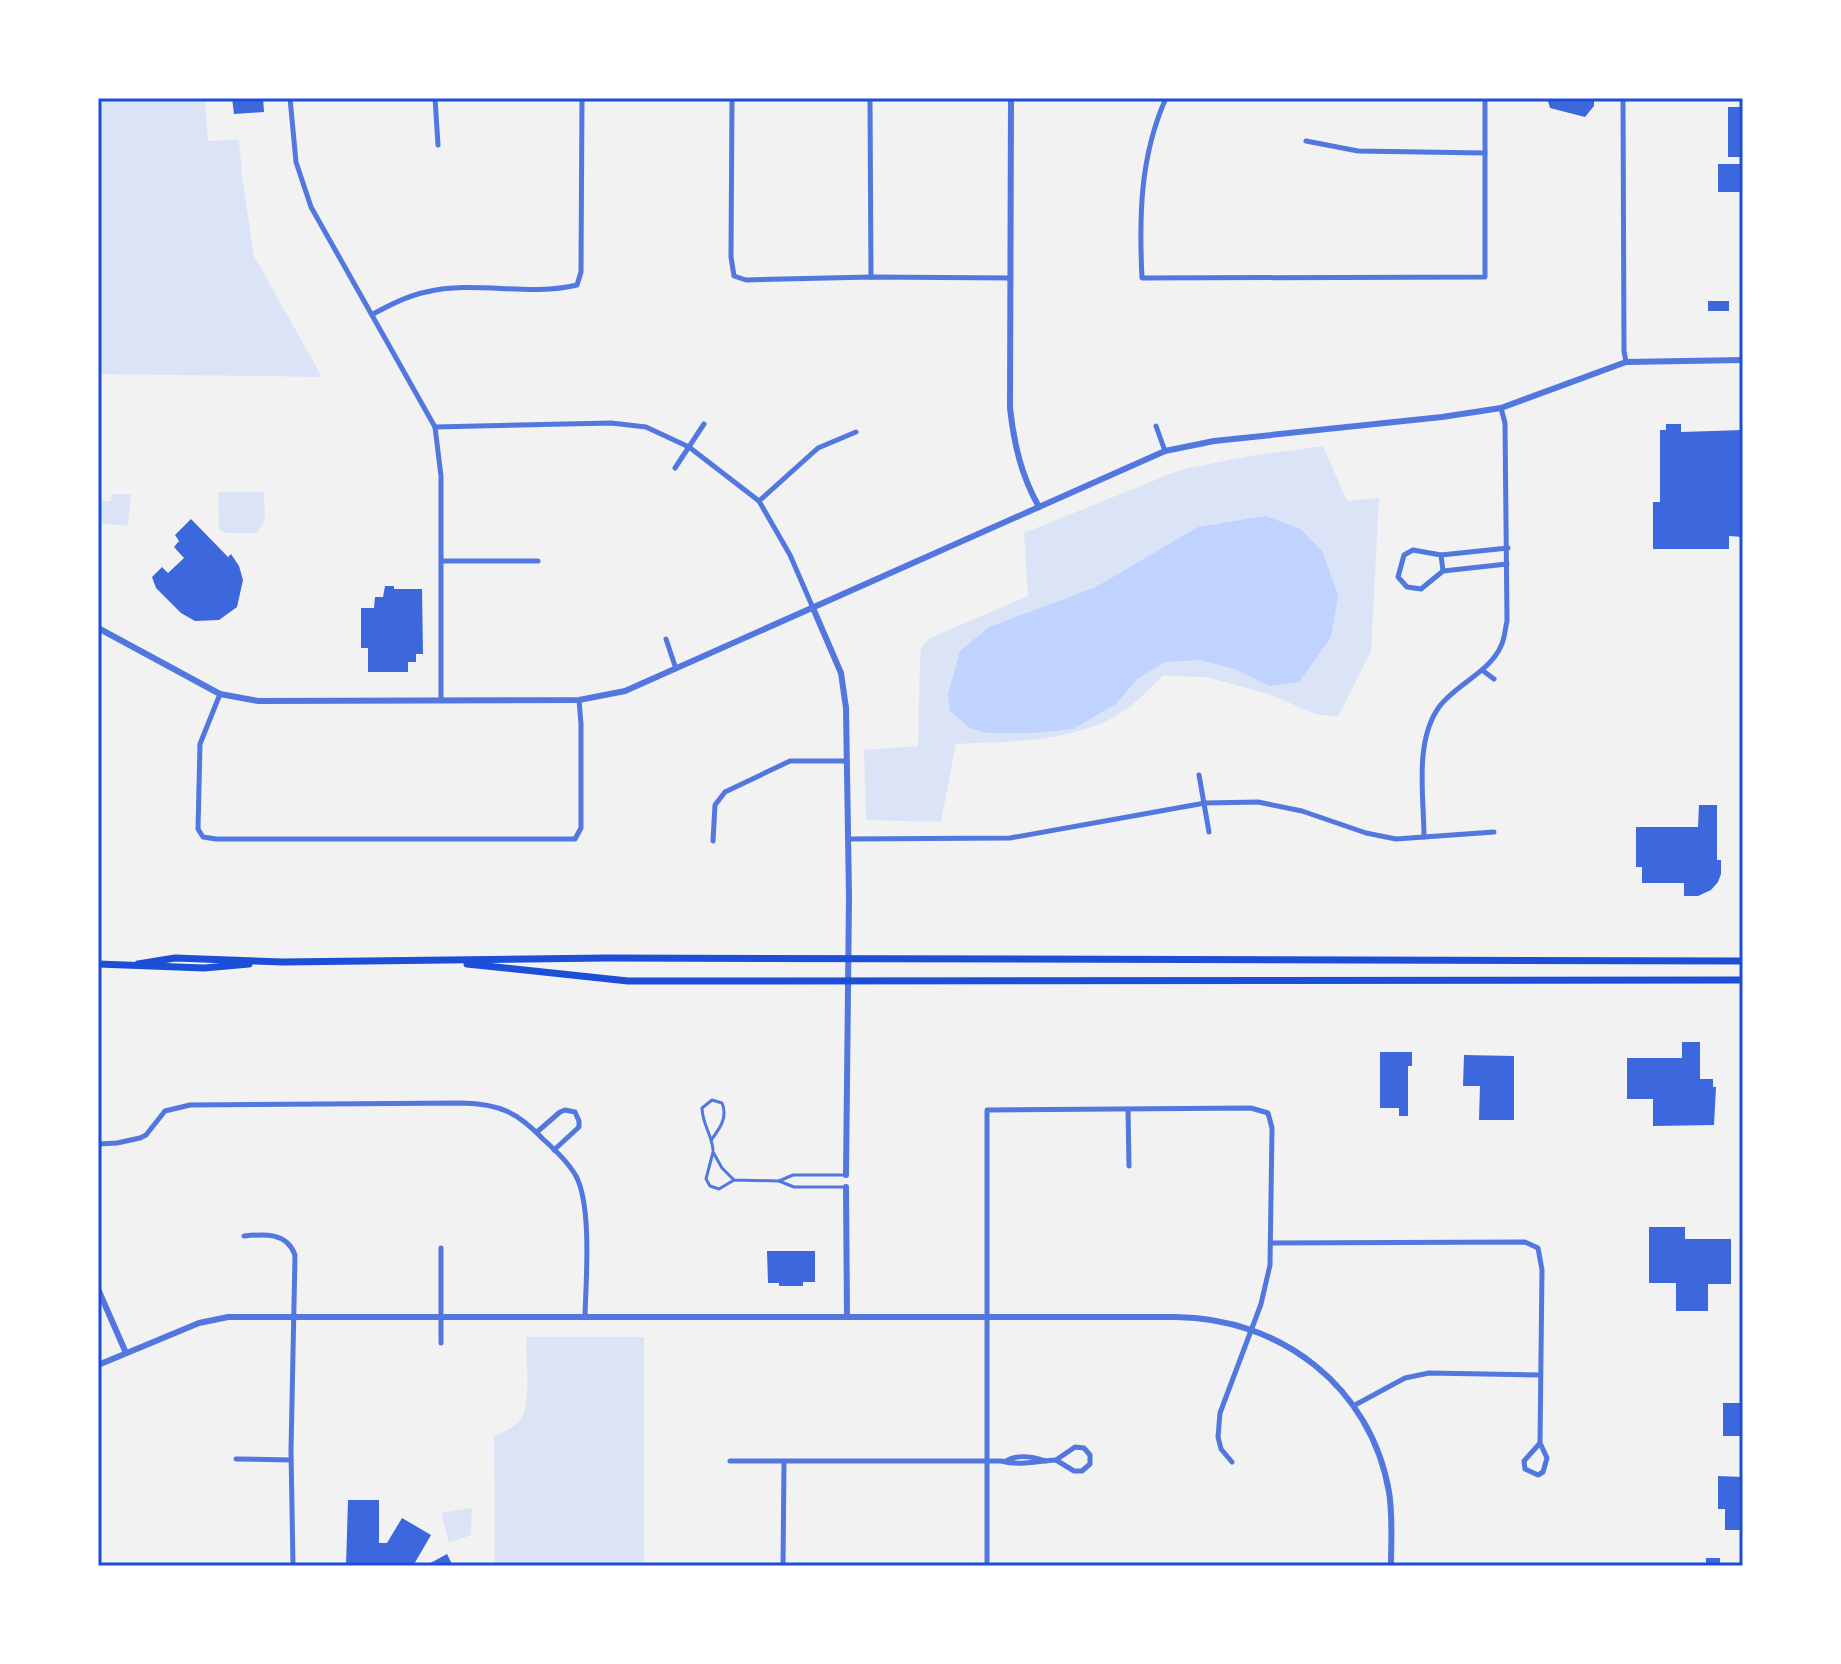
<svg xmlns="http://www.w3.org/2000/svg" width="1841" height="1664" font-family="'Fira Sans',sans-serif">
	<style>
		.green { fill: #dbe4f7 }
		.water { fill: #bfd3fe }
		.building { fill: #3d67dc }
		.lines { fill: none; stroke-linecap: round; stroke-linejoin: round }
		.service { stroke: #5277de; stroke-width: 3 }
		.minor { stroke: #5277de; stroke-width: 5 }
		.tertiary { stroke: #5277de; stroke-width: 6 }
		.secondary { stroke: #1d4ed8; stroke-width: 7 }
		.neatline { fill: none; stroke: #1d4ed8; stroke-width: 3 }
	</style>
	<rect width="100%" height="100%" fill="#f2f2f2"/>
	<g class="green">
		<polygon points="98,98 205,98 208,141 239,140 242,176 254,256 322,377 98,374"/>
		<path d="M1323,446L1347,501L1379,498L1371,651L1338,717L1315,714L1269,694L1206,677L1163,676C1149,688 1136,704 1121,713C1073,743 1011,741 956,744L941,822L866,820L864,750L918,746L920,658L921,648L930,638L1028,596L1024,533L1180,470L1249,456Z"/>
		<polygon points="218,492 264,492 265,520 257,533 226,533 219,529"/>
		<polygon points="112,494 131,494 128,526 98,523 99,501 111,501"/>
		<path d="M526,1337H644V1566H495L494,1436C504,1432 514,1428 521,1419C531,1404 526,1356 526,1337Z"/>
		<polygon points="472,1508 471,1535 449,1543 441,1513"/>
	</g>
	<polygon class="water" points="1266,516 1301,529 1322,551 1338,595 1331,637 1299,682 1269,686 1237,670 1201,660 1165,662 1137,679 1116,704 1073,729 1033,733 988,733 970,728 950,711 948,694 960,651 989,627 1096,587 1198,527"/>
	<g class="building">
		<polygon points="232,98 263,98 264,112 234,114"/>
		<polygon points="1547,98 1594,98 1594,106 1585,117 1550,108"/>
		<rect x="1728" y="107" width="15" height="50"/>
		<rect x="1718" y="164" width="25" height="28"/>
		<rect x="1708" y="301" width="21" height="10"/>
		<polygon points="1666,424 1681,424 1681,432 1743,430 1743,537 1729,536 1729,549 1653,549 1653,502 1660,502 1660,430 1666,430"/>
		<polygon points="191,519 228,557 231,554 239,566 243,580 237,607 219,620 195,621 181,613 156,588 152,577 162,567 168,573 184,558 174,547 179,541 175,535"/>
		<polygon points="385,586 394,586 394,589 422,589 423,654 416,654 416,662 408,662 408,672 368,672 368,648 361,648 361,608 374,608 375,597 383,597"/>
		<polygon points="1699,805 1717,805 1717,860 1721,860 1721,874 1718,882 1711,890 1698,896 1684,896 1684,883 1642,883 1642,867 1636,867 1636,827 1698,827"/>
		<polygon points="1682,1042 1700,1042 1700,1079 1713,1079 1713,1087 1716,1087 1714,1125 1653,1126 1653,1099 1627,1099 1627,1058 1682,1058"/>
		<polygon points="1380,1052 1412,1052 1412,1066 1408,1066 1408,1116 1399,1116 1399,1108 1380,1108"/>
		<polygon points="1464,1055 1514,1056 1514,1120 1479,1120 1480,1086 1463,1086"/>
		<polygon points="1649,1227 1685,1227 1685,1239 1731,1239 1731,1284 1708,1284 1708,1311 1676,1311 1676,1283 1649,1283"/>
		<polygon points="767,1251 815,1251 815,1282 803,1282 803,1286 779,1286 779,1283 768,1283"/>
		<rect x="1723" y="1403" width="20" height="33"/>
		<polygon points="1718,1476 1743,1477 1743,1530 1725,1530 1725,1509 1718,1509"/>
		<polygon points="348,1500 379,1500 379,1543 387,1543 402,1518 431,1535 413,1566 346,1566"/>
		<polygon points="447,1554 453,1566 425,1566"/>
		<rect x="1706" y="1558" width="14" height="8"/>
	</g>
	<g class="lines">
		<g class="service">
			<path d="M712,1139C720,1128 728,1117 722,1103L712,1100L702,1108C702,1123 712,1135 713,1150"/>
			<polyline points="734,1180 722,1168 713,1152 706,1179 710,1186 719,1189 734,1180 779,1181 793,1175 846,1175"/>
			<polyline points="779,1181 794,1187 846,1187"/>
		</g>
		<g class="minor">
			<polyline points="290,98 296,162 311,207 435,427 441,476 441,700"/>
			<polyline points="435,98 438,145"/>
			<polyline points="732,98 731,257 734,276 746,280 871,277 1010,278"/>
			<polyline points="870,98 871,277"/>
			<path d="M1166,98C1140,156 1139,216 1142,278L1485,277V98"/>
			<polyline points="1623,98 1624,351 1626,362"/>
			<polyline points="1306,141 1358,151 1485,153"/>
			<path d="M373,314C390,305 407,296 426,292C475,280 528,297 577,285L581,272L582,98"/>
			<polyline points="1156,426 1165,451"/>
			<polyline points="435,427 611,423 646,427 689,447 759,501 790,555 813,608"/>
			<polyline points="675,468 704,424"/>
			<polyline points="759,501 818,448 856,432"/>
			<polyline points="1441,555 1443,571"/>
			<polyline points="442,561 538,561"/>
			<polyline points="1507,564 1443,571 1421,589 1407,587 1398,577 1404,555 1413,550 1441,555 1508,548"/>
			<polyline points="666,639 675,666"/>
			<polyline points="1482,670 1494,679"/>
			<polyline points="220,694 200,744 198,829 203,837 216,839 575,839 581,828 581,724 579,700"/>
			<polyline points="1199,775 1209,832"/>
			<path d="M1424,837C1424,797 1414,742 1439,707C1456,684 1489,673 1501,646C1505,638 1505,629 1507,621L1505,423L1501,408"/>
			<polyline points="848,839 1010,838 1205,803 1258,802 1302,811 1366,833 1396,839 1494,832"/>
			<polyline points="713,841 715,805 725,792 790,761 846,761"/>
			<polyline points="1128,1110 1129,1166"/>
			<polyline points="537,1132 560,1112 565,1110 575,1112 579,1121 579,1127 554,1150"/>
			<path d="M98,1144L117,1143L140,1138L146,1135L165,1111L190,1105L462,1103C500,1104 517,1112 543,1139C555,1150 568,1162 576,1176C592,1206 586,1281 585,1316"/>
			<path d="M244,1236C264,1234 287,1232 295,1255L291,1451L293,1566"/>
			<polyline points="1271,1243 1525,1242 1538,1248 1542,1270 1540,1443 1547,1458 1543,1472 1538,1475 1525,1469 1524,1461 1540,1443"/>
			<polyline points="441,1343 441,1248"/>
			<polyline points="1355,1405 1405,1378 1429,1373 1540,1375"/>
			<polygon points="1075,1447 1084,1448 1090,1455 1090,1464 1082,1471 1074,1471 1056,1460"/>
			<polyline points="236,1459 291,1460"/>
			<path d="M730,1461H1001C1020,1466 1037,1461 1056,1460"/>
			<path d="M1006,1461C1017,1454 1034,1457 1046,1461"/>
			<polyline points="783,1566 784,1462"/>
			<polyline points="987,1566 987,1110 1251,1108 1268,1113 1272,1128 1270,1265 1261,1304 1220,1413 1218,1437 1221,1449 1232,1462"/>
		</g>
		<g class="tertiary">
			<path d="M1011,98L1010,408C1014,444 1021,475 1039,507"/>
			<polyline points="813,608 841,673 846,708 849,897 846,1175"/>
			<polyline points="98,628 220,694 258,701 579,700 625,691 1165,451 1214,441 1442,417 1501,408 1626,362 1743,360"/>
			<polyline points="846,1187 847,1317"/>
			<polyline points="98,1289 126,1353"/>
			<path d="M98,1365L199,1323L228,1317H1176C1281,1318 1371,1387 1389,1492C1393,1516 1391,1542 1391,1566"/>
		</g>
		<g class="secondary">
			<polyline points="98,964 204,968 249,964"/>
			<polyline points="138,964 175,958 283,962 606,958 1743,961"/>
			<polyline points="467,964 628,981 1743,980"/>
		</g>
	</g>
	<rect width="1841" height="1664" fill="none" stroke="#ffffff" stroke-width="200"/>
	<rect x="100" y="100" width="1641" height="1464" class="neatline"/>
</svg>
